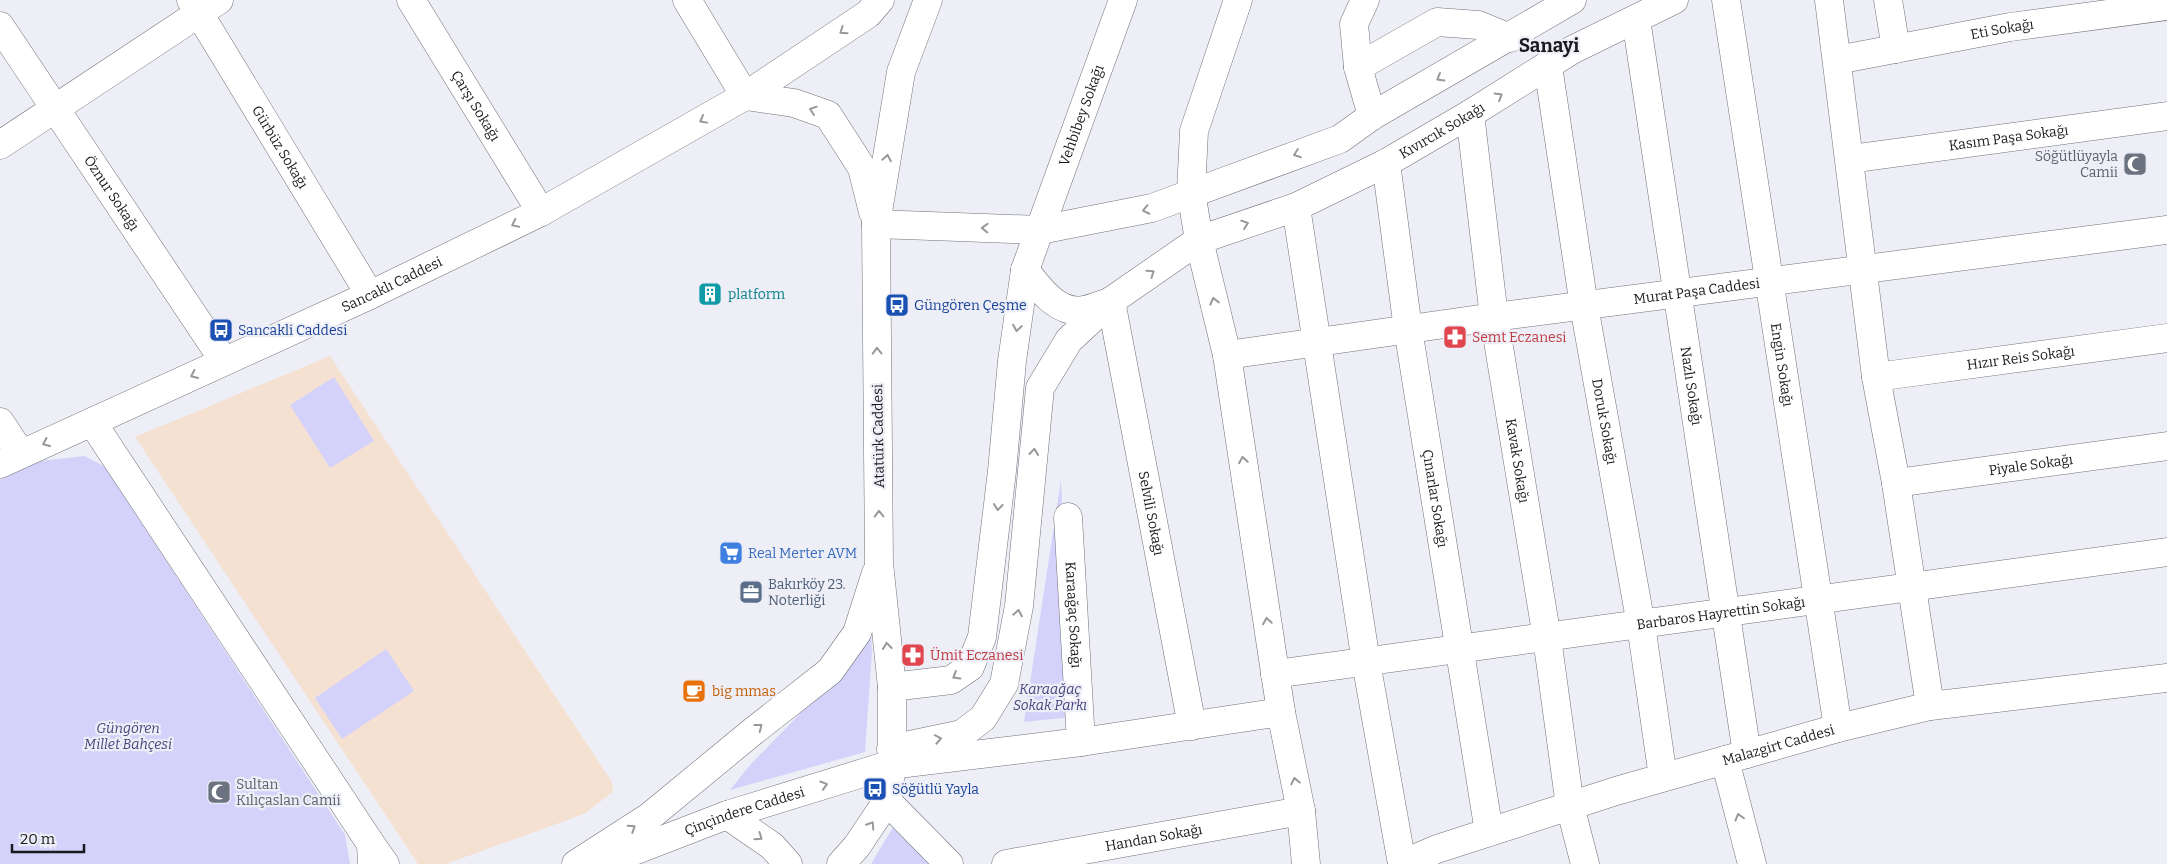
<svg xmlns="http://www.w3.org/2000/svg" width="2167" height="864" font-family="Bitter,serif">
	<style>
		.education { fill: #f5e1d2 }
		.green { fill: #d4d2fb }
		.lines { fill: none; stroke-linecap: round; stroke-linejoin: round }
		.minor-casing { stroke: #717179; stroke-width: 29 }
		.tertiary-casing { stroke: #717179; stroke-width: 29 }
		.secondary-casing { stroke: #717179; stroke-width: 29 }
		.minor { stroke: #fff; stroke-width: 28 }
		.tertiary { stroke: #fff; stroke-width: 28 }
		.secondary { stroke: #fff; stroke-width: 28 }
		.oneway { stroke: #98989a }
		.labels { text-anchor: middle; stroke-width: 4.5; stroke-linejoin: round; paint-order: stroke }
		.street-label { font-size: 14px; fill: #1a1a1e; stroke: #eeeef7 }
		.worship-label { font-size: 14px; fill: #5b616d; stroke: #eeeef7; text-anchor: end }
		.culture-label { font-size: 14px; fill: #0d838f; stroke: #eeeef7; text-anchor: start }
		.transit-label { font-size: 14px; fill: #164399; stroke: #eeeef7; text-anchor: start }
		.health-label { font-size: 14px; fill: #be3a42; stroke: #eeeef7; text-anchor: start }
		.shop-label { font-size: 14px; fill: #366cbe; stroke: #eeeef7; text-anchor: start }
		.service-label { font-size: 14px; fill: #4e5e75; stroke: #eeeef7; text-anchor: start }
		.park-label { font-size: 14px; font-style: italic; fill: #4b447f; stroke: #eeeef7 }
		.food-label { font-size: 14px; fill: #c56008; stroke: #eeeef7; text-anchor: start }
		.district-label { font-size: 19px; font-weight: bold; fill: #1a1a1e; stroke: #eeeef7 }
	</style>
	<rect width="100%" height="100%" fill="#eeeef7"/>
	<polygon class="education" points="330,356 612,782 613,792 584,814 446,864 418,864 135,437"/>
	<g class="green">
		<polygon points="334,377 374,441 330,468 290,405"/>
		<polygon points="85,456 105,467 345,835 350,864 0,864 0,480 40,461"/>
		<polygon points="1061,480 1072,717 1024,722"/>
		<polygon points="870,625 872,651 865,752 730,790 750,765 823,690"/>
		<polygon points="386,649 414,691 342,739 315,698"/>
		<polygon points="898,819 939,864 871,864"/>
	</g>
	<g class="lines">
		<g class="minor-casing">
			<g id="minor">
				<path id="s1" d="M191,0L370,295"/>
				<path id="s2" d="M411,0L541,212"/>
				<polyline points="687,0 745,96"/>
				<polyline points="1238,0 1194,131 1191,192 1199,240 1227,355 1281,712 1301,811 1306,864"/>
				<polyline points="1365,0 1354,24 1358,67 1372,116"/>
				<path id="s3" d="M1726,0L1838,728"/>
				<polyline points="1829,0 1876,377 1896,483 1930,706"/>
				<polyline points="1888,0 1896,49"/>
				<path id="s4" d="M1636,19L1747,754"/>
				<path id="s5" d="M0,26L224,361"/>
				<path id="s6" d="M1837,60L2010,27L2167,6"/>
				<path id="s7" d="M1548,66L1584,306L1641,625L1663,777"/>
				<polyline points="1358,67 1437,22 1478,25 1510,38"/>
				<path id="s8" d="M1470,114L1494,317L1547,638L1570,806L1585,864"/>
				<polyline points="0,145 219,0"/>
				<path id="s9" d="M1850,159L2167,116"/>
				<path id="s10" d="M1386,163L1408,329L1489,832"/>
				<polyline points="1296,207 1366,662 1402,864"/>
				<polyline points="876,224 1040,230 1152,208 1340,139 1372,116 1572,0"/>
				<path d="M1025,270C1039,288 1058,315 1084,310C1092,309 1102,304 1110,302"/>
				<path id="s11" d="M1111,301L1192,726"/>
				<path id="s12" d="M1227,355L1494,317L2167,230"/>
				<path id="s13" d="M1876,377L2167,338"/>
				<polyline points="0,422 21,454"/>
				<path id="s14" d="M1896,483L2167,446"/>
				<path id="s15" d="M1068,517L1081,742"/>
				<path id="s16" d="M1275,674L2167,552"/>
				<path id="s17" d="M892,687L951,680L970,667L982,637L1002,471L1012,361L1025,270L1123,0"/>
				<path id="s18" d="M891,749L962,734L983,718L1004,684L1019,606L1040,388L1069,340L1111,301L1199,240L1296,207L1386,163L1470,114L1572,50L1674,0"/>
				<polyline points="1725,760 1752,864"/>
				<polyline points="898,764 1081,742 1281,712"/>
				<polyline points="887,801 949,864"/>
				<path id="s19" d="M1006,864L1301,811"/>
				<path id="s20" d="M1402,864L1437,849L1616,791L1838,728L1930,706L2167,678"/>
			</g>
		</g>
		<g class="tertiary-casing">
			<polyline id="tertiary" points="841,864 857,846 887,801 892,764"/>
		</g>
		<g class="secondary-casing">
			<g id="secondary">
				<polyline points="745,96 794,103 828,115 862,168 873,212"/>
				<polyline points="92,422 371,844"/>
				<path id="s21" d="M0,464L370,295L541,212L745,96L868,14L880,0"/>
				<polyline points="727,815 772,846 788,864"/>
				<polyline points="372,864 371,844 385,864"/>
				<polyline points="576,864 649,817 751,733 830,671 857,633 876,573"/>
				<path id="s22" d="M600,864L727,815L892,764V687L879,563L876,224L901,72L928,0"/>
			</g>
		</g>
		<use href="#minor" class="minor"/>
		<use href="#tertiary" class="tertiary"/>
		<use href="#secondary" class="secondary"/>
	</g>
	<defs><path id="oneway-chevron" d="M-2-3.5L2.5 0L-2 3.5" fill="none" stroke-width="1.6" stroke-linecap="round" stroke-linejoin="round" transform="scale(1.25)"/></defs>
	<g class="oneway">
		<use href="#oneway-chevron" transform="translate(843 31) rotate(146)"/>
		<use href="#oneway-chevron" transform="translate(1440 78) rotate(150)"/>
		<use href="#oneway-chevron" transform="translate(1499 96) rotate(-31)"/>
		<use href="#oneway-chevron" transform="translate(813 110) rotate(-161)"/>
		<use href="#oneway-chevron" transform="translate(703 120) rotate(151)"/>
		<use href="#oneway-chevron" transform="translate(1297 154) rotate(160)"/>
		<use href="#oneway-chevron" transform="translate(887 158) rotate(-80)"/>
		<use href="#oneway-chevron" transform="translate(1146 210) rotate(168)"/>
		<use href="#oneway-chevron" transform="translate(515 224) rotate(154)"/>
		<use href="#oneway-chevron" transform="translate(1245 224) rotate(-19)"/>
		<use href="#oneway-chevron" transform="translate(985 228) rotate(-178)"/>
		<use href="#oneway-chevron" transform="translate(1151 273) rotate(-35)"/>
		<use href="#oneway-chevron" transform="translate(1214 301) rotate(-104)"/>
		<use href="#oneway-chevron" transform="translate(1017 328) rotate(99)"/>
		<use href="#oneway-chevron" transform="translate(877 351) rotate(-91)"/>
		<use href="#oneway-chevron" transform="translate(194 375) rotate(155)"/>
		<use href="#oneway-chevron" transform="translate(46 443) rotate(155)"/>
		<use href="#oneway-chevron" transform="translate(1034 452) rotate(-84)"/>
		<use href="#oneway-chevron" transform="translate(1243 460) rotate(-99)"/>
		<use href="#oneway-chevron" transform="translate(998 507) rotate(97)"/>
		<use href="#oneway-chevron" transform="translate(879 514) rotate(-91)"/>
		<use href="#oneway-chevron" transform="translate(1018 613) rotate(-80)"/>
		<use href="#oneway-chevron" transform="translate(1267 621) rotate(-99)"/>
		<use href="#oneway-chevron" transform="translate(887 646) rotate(-96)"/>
		<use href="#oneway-chevron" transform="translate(956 676) rotate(149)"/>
		<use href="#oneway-chevron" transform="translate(759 727) rotate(-38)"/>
		<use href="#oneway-chevron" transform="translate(938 739) rotate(-11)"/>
		<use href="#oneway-chevron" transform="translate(1295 781) rotate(-102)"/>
		<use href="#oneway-chevron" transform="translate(824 785) rotate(-17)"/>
		<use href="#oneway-chevron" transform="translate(1739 817) rotate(-105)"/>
		<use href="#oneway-chevron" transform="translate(871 825) rotate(-57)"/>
		<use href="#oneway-chevron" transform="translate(632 828) rotate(-33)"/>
		<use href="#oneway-chevron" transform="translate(759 837) rotate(35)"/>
	</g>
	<defs>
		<g id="mosque-square" transform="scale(1.25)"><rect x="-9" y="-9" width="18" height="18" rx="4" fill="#6b7280" stroke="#eeeef7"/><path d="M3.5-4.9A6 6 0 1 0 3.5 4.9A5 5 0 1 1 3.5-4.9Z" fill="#fff"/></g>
		<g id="building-square" transform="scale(1.25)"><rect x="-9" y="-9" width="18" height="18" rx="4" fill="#0f9aa8" stroke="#eeeef7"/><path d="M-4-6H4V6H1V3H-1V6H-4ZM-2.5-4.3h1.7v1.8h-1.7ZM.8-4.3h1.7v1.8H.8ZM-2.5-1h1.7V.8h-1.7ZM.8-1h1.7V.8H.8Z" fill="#fff"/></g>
		<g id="bus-square" transform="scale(1.25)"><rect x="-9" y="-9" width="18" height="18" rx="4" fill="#1a4fb4" stroke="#eeeef7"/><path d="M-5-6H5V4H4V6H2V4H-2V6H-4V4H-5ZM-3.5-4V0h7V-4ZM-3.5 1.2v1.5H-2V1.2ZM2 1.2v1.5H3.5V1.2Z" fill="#fff"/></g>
		<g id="pharmacy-square" transform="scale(1.25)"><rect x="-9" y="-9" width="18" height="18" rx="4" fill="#e0444e" stroke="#eeeef7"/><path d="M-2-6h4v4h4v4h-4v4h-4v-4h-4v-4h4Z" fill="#fff"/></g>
		<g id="supermarket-square" transform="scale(1.25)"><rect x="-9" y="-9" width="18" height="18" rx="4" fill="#3f7fe0" stroke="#eeeef7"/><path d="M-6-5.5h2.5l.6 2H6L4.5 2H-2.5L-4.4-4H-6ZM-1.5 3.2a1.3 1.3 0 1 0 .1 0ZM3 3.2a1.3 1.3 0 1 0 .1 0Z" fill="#fff"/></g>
		<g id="office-square" transform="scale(1.25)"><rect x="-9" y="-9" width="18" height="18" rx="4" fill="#5c6f8a" stroke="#eeeef7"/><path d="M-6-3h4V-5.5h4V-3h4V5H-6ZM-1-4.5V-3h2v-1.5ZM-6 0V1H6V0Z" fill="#fff"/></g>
		<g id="cafe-square" transform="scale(1.25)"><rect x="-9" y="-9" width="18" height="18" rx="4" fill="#e8710a" stroke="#eeeef7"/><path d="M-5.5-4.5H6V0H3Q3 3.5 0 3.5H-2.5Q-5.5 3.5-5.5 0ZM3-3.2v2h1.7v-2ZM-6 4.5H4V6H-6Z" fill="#fff"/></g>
	</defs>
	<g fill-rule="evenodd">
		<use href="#mosque-square" x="2135" y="164"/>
		<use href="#building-square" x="710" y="294"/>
		<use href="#bus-square" x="897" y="305"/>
		<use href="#bus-square" x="221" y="330"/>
		<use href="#pharmacy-square" x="1455" y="337"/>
		<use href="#supermarket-square" x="731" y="553"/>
		<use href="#office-square" x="751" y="592"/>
		<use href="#pharmacy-square" x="913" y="655"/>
		<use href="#cafe-square" x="694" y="691"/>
		<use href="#bus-square" x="875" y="789"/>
		<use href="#mosque-square" x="219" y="792"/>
	</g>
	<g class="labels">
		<g class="street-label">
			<text dy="5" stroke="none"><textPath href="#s6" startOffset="168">Eti Sokağı</textPath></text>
			<text dy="5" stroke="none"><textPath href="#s2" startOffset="124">Çarşı Sokağı</textPath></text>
			<text dy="5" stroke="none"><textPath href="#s17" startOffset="649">Vehbibey Sokağı</textPath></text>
			<text dy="5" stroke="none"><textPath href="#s18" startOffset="925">Kıvırcık Sokağı</textPath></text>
			<text dy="5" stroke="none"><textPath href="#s9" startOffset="160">Kasım Paşa Sokağı</textPath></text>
			<text dy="5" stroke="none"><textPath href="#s1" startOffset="172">Gürbüz Sokağı</textPath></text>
			<text dy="5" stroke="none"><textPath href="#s5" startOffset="201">Öznur Sokağı</textPath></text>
			<text dy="5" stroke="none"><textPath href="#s21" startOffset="431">Sancaklı Caddesi</textPath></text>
			<text dy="5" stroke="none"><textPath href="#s12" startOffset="474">Murat Paşa Caddesi</textPath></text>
			<text dy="5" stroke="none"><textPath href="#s13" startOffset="146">Hızır Reis Sokağı</textPath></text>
			<text dy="5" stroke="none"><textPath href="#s3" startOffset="369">Engin Sokağı</textPath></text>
			<text dy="5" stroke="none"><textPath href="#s4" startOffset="371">Nazlı Sokağı</textPath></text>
			<text dy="5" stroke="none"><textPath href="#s7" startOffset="360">Doruk Sokağı</textPath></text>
			<text transform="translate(878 436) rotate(-91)" y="5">Atatürk Caddesi</text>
			<text dy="5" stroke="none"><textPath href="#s8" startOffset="350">Kavak Sokağı</textPath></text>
			<text dy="5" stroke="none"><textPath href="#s14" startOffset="136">Piyale Sokağı</textPath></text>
			<text dy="5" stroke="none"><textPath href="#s10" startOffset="339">Çınarlar Sokağı</textPath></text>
			<text dy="5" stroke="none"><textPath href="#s11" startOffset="216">Selvili Sokağı</textPath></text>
			<text dy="5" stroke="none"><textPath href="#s15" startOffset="98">Karaağaç Sokağı</textPath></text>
			<text dy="5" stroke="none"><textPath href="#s16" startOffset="450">Barbaros Hayrettin Sokağı</textPath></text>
			<text dy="5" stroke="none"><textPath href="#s20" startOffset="395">Malazgirt Caddesi</textPath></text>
			<text dy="5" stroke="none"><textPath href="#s22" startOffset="154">Çinçindere Caddesi</textPath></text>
			<text dy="5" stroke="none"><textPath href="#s19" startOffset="150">Handan Sokağı</textPath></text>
		</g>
		<g class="worship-label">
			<text x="2118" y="161">Söğütlüyayla<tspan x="2118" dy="16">Camii</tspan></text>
			<text x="236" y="789" text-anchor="start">Sultan<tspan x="236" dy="16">Kılıçaslan Camii</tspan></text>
		</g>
		<g class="culture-label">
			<text x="728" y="299">platform</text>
		</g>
		<g class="transit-label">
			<text x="914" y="310">Güngören Çeşme</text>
			<text x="238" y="335">Sancakli Caddesi</text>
			<text x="892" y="794">Söğütlü Yayla</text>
		</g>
		<g class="health-label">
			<text x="1472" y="342">Semt Eczanesi</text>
			<text x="930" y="660">Ümit Eczanesi</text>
		</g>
		<g class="shop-label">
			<text x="748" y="558">Real Merter AVM</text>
		</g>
		<g class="service-label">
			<text x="768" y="589">Bakırköy 23.<tspan x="768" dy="16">Noterliği</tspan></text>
		</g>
		<g class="park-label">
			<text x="1050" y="694">Karaağaç<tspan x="1050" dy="16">Sokak Parkı</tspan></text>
			<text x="128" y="733">Güngören<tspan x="128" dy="16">Millet Bahçesi</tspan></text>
		</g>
		<g class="food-label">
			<text x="712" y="696">big mmas</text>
		</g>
		<g class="district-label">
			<text x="1549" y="52">Sanayi</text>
		</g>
	</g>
	<path d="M12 844v8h72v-8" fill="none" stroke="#1a1a1e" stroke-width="2.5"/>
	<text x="20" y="844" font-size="15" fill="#1a1a1e" stroke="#eeeef7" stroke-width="4" paint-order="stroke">20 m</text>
</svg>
